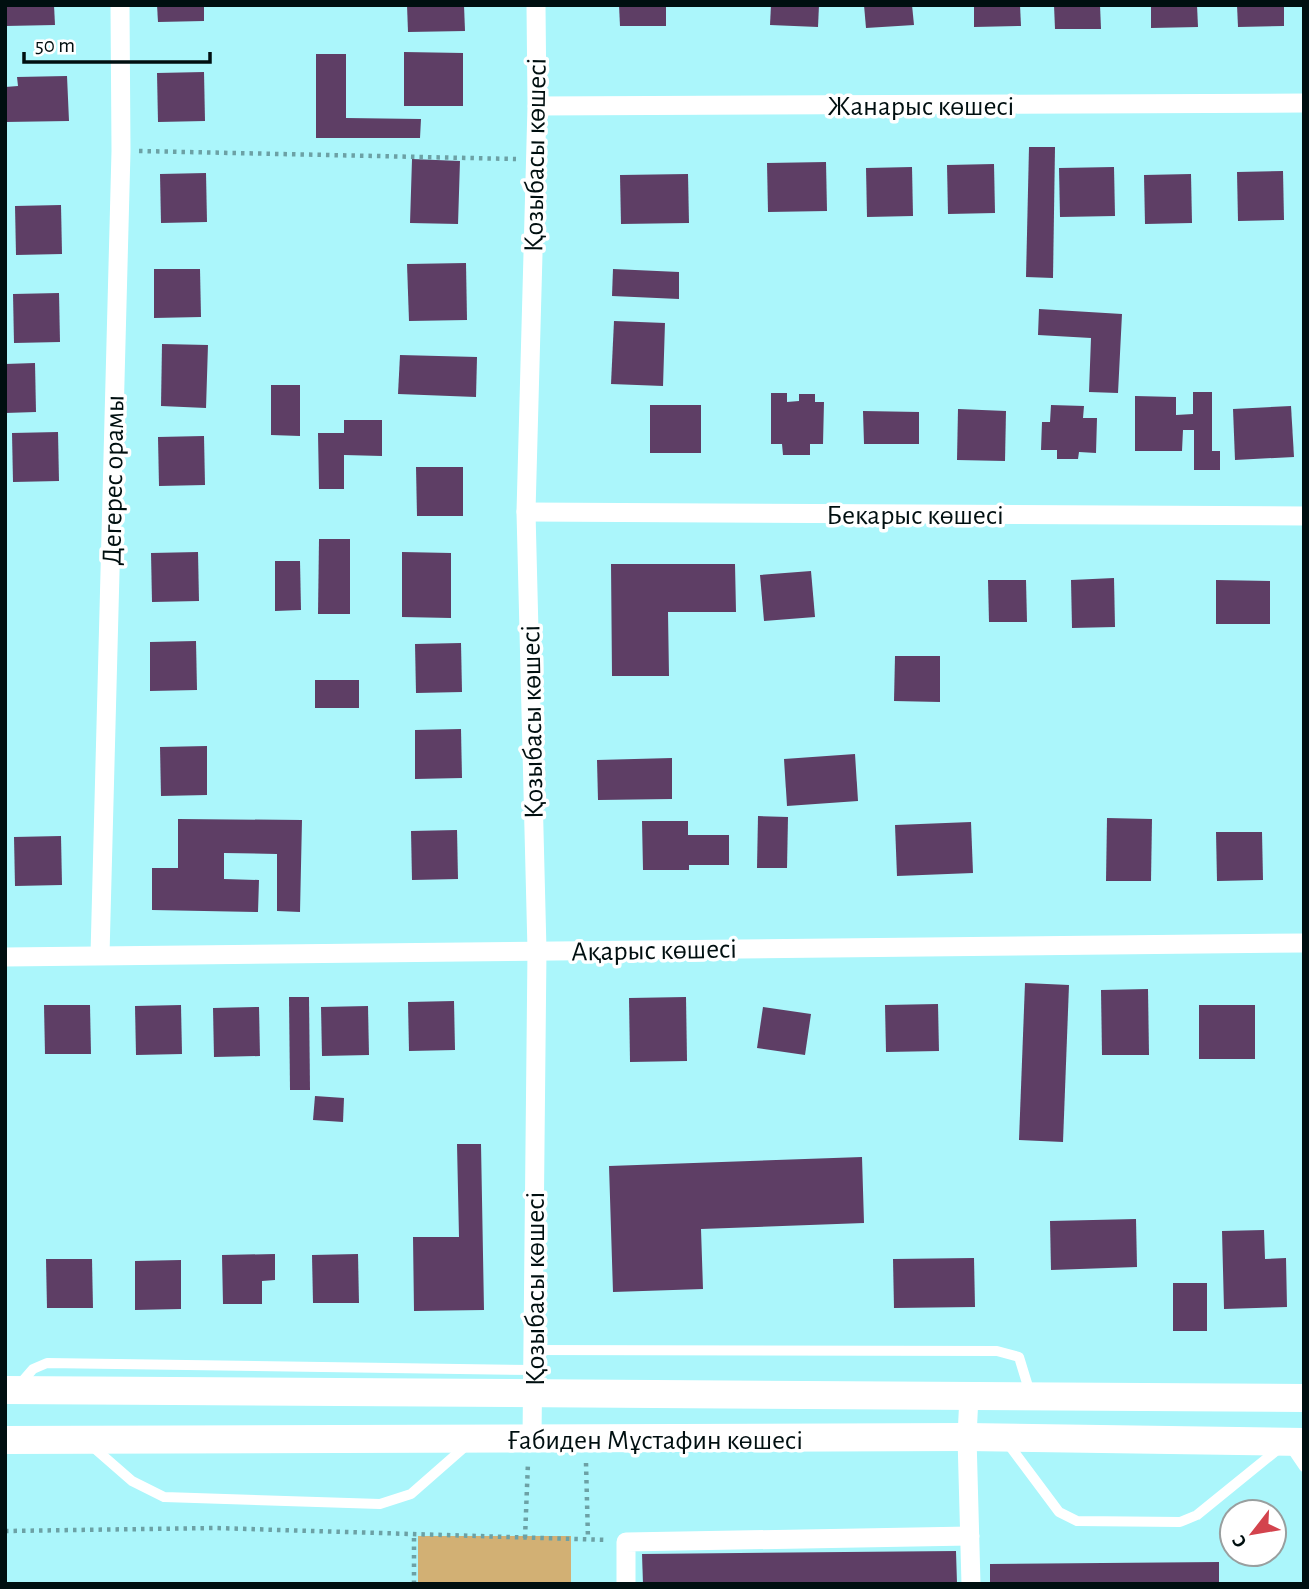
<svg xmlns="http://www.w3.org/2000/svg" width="1309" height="1589" font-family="'Alegreya Sans',sans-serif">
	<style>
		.green { fill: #d2b074 }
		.building { fill: #5e3e65 }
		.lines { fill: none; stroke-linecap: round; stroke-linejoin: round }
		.path { stroke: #6ca1a5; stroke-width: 4.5; stroke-dasharray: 3.5 5; stroke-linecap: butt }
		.lane { stroke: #fff; stroke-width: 10 }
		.street { stroke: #fff; stroke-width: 19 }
		.secondary { stroke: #fff; stroke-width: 28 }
		.labels { text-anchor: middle; stroke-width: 7; stroke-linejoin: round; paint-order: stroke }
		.street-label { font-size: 28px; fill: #000f10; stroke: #fff }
	</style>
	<rect width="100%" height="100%" fill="#abf6fb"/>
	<rect class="green" x="418" y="1536" width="153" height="48"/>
	<g class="building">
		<polygon points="5,5 54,5 55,25 5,26"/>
		<polygon points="157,5 204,5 204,21 158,22"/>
		<polygon points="407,5 464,5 465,31 408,32"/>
		<polygon points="619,5 666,5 666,26 620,26"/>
		<polygon points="771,5 819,5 818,27 770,25"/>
		<polygon points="864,5 912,5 914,25 866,28"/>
		<polygon points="974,5 1020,5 1021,26 974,27"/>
		<polygon points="1054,5 1100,5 1101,29 1055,29"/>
		<polygon points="1151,5 1197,5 1198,27 1151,28"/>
		<polygon points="1237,5 1284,5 1284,26 1238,27"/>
		<polygon points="404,52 463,53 463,106 404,106"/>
		<polygon points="316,54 346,54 346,118 421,119 420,138 316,138"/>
		<polygon points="204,72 205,121 158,122 157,73"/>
		<polygon points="67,76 69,121 5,122 5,87 18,86 17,77"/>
		<polygon points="1029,147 1055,147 1053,278 1026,277"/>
		<polygon points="412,159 460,161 458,224 410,223"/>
		<polygon points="826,162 827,211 768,212 767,163"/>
		<polygon points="994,164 995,213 948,214 947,165"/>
		<polygon points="912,167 913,216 867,217 866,168"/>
		<polygon points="1114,167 1115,216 1060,217 1059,168"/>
		<polygon points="1283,171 1284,220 1238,221 1237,172"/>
		<polygon points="206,173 207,222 161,223 160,174"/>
		<polygon points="688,174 689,223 621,224 620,175"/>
		<polygon points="1191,174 1192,223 1145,224 1144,175"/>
		<polygon points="61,205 62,254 16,255 15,206"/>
		<polygon points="466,263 467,320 409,321 407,264"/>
		<polygon points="154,269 200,269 201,317 154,318"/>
		<polygon points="613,269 679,272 679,299 612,296"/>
		<polygon points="59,293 60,342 14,343 13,294"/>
		<polygon points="1039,309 1122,314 1118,393 1089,392 1091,338 1038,335"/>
		<polygon points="614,321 665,323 663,386 611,384"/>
		<polygon points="162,344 208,345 206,408 161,406"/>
		<polygon points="400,355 477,357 476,397 398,394"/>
		<polygon points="35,363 36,412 5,413 5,364"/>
		<polygon points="271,385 300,385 300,436 271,435"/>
		<polygon points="1193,392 1212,392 1212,451 1220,451 1220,470 1194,470 1194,430 1183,430 1182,451 1135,451 1135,396 1176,397 1176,415 1193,414"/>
		<polygon points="771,393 787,393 787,402 799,401 799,394 815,394 815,402 824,402 823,444 810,444 810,455 783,455 782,444 771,444"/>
		<rect x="650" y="405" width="51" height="48"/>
		<polygon points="1051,405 1084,406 1083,418 1097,418 1096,453 1079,452 1078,459 1057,459 1057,450 1041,450 1042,422 1050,422"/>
		<polygon points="1291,406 1294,457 1235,460 1233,409"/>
		<polygon points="958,409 1006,411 1005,461 957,460"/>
		<polygon points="863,411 919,412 919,444 864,444"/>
		<polygon points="344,420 382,420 382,456 344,455 344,489 319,489 318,433 344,433"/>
		<polygon points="58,432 59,481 13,482 12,433"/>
		<polygon points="204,436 205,485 159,486 158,437"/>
		<polygon points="416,467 463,467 463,516 417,516"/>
		<polygon points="319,539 350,539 350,614 318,614"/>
		<polygon points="198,552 199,601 152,602 151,553"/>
		<polygon points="402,552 451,553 451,618 402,617"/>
		<polygon points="275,561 300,561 301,610 275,611"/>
		<polygon points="611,564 735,564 736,612 668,612 669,676 612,676"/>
		<polygon points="811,571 815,617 764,621 760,575"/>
		<polygon points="1114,578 1115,627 1072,628 1071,580"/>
		<polygon points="988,580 1026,580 1027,622 989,622"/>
		<polygon points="1216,580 1270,581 1270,624 1216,624"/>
		<polygon points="196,641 197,690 150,691 150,642"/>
		<polygon points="461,643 462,692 416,693 415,644"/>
		<polygon points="895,656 940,656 940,702 894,701"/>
		<rect x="315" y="680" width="44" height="28"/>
		<polygon points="461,729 462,778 415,779 415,730"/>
		<polygon points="207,746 207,795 161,796 160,747"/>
		<polygon points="855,754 858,801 787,806 784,759"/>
		<polygon points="672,758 672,799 598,800 597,760"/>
		<polygon points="758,816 788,817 787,868 757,868"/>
		<polygon points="1107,818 1152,819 1151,881 1106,881"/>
		<polygon points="178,819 302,820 300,912 277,911 277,854 224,853 224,879 259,880 258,912 152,910 152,868 178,868"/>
		<polygon points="642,821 688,821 688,835 729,835 729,865 689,865 689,870 643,870"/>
		<polygon points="971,822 973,873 897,876 895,825"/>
		<polygon points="457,830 458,879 412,880 411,831"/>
		<polygon points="1216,832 1262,832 1263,880 1217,881"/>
		<polygon points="61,836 62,885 15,886 14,837"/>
		<polygon points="1025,983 1069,985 1063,1142 1019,1140"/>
		<polygon points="1148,989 1149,1055 1102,1055 1101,990"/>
		<polygon points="289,997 309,997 310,1090 290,1090"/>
		<polygon points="686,997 687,1061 630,1062 629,998"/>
		<polygon points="454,1001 455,1050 409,1051 408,1002"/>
		<polygon points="938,1004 939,1051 886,1052 885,1005"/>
		<polygon points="44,1005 90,1005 91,1054 45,1054"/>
		<polygon points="181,1005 182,1054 136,1055 135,1006"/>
		<rect x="1199" y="1005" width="56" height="54"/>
		<polygon points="368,1006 369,1055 322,1056 321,1007"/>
		<polygon points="259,1007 260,1056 214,1057 213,1008"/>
		<polygon points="763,1007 811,1014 805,1055 757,1048"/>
		<polygon points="315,1096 344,1098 343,1122 313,1120"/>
		<polygon points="457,1144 481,1144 484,1310 414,1311 413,1237 459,1237"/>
		<polygon points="862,1157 864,1223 701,1229 703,1289 613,1292 609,1166"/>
		<polygon points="1136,1219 1137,1267 1051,1270 1050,1221"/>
		<polygon points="1264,1230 1265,1259 1286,1258 1287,1307 1224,1309 1222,1231"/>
		<polygon points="275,1254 275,1280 262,1281 262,1304 223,1304 222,1255"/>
		<polygon points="358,1254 359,1303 313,1303 312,1255"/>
		<polygon points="974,1258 975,1307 894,1308 893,1259"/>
		<polygon points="46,1259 92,1259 93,1308 47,1308"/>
		<polygon points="181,1260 181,1309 135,1310 135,1261"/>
		<rect x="1173" y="1283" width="34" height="48"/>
		<polygon points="956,1551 957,1584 643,1584 642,1554"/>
		<polygon points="1219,1562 1219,1584 990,1584 990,1564"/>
	</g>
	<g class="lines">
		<g class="path">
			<polyline points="139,151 516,159"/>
			<polyline points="586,1463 588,1539"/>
			<polyline points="5,1531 215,1528 608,1540"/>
			<polyline points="525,1538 528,1462"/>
			<polyline points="414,1584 414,1534"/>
		</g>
		<g class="lane">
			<polyline points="533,1350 997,1351 1019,1357 1030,1393"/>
			<polyline points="20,1384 33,1369 47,1363 533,1370"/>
			<polyline points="1006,1441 1059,1512 1077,1521 1180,1522 1197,1515 1287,1442 1304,1467"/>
			<polyline points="93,1447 132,1481 164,1497 380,1504 411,1494 468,1444"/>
		</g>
		<g class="street">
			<polyline points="537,106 1304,103"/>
			<polyline points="526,512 1304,516"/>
			<polyline points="100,955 121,151 120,5"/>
			<polyline points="5,957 1304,943"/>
			<polyline points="969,1396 967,1437 971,1584"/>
			<polyline points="532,1439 537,950 526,512 537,106 536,5"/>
			<polyline points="626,1584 626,1542 970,1536"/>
		</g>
		<g class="secondary">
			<polyline points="5,1390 1304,1398"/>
			<polyline points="5,1440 967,1437 1304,1442"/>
		</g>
	</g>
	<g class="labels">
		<g class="street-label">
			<text x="921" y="115">Жанарыс көшесі</text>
			<text transform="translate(534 155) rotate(-89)" y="10">Қозыбасы көшесі</text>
			<text transform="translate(112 480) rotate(-89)" y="10">Дегерес орамы</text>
			<text x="915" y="524">Бекарыс көшесі</text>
			<text transform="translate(531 722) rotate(-91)" y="10">Қозыбасы көшесі</text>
			<text transform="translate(654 949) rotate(-1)" y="10">Ақарыс көшесі</text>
			<text transform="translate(534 1289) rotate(-90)" y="10">Қозыбасы көшесі</text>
			<text x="655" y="1449">Ғабиден Мұстафин көшесі</text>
		</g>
	</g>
	<rect width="1309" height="1589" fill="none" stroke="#000f10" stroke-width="14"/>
	<g transform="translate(1253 1533) rotate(239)"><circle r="33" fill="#ffffff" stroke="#999f9f" stroke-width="2"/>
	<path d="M0-5L12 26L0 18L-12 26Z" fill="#d3434d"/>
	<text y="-10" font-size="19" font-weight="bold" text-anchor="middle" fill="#000f10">С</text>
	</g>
	<path d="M24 52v10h186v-10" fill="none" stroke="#000f10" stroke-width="3.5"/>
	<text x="35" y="52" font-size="21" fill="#000f10" stroke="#ffffff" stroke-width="5" paint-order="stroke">50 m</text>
</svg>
